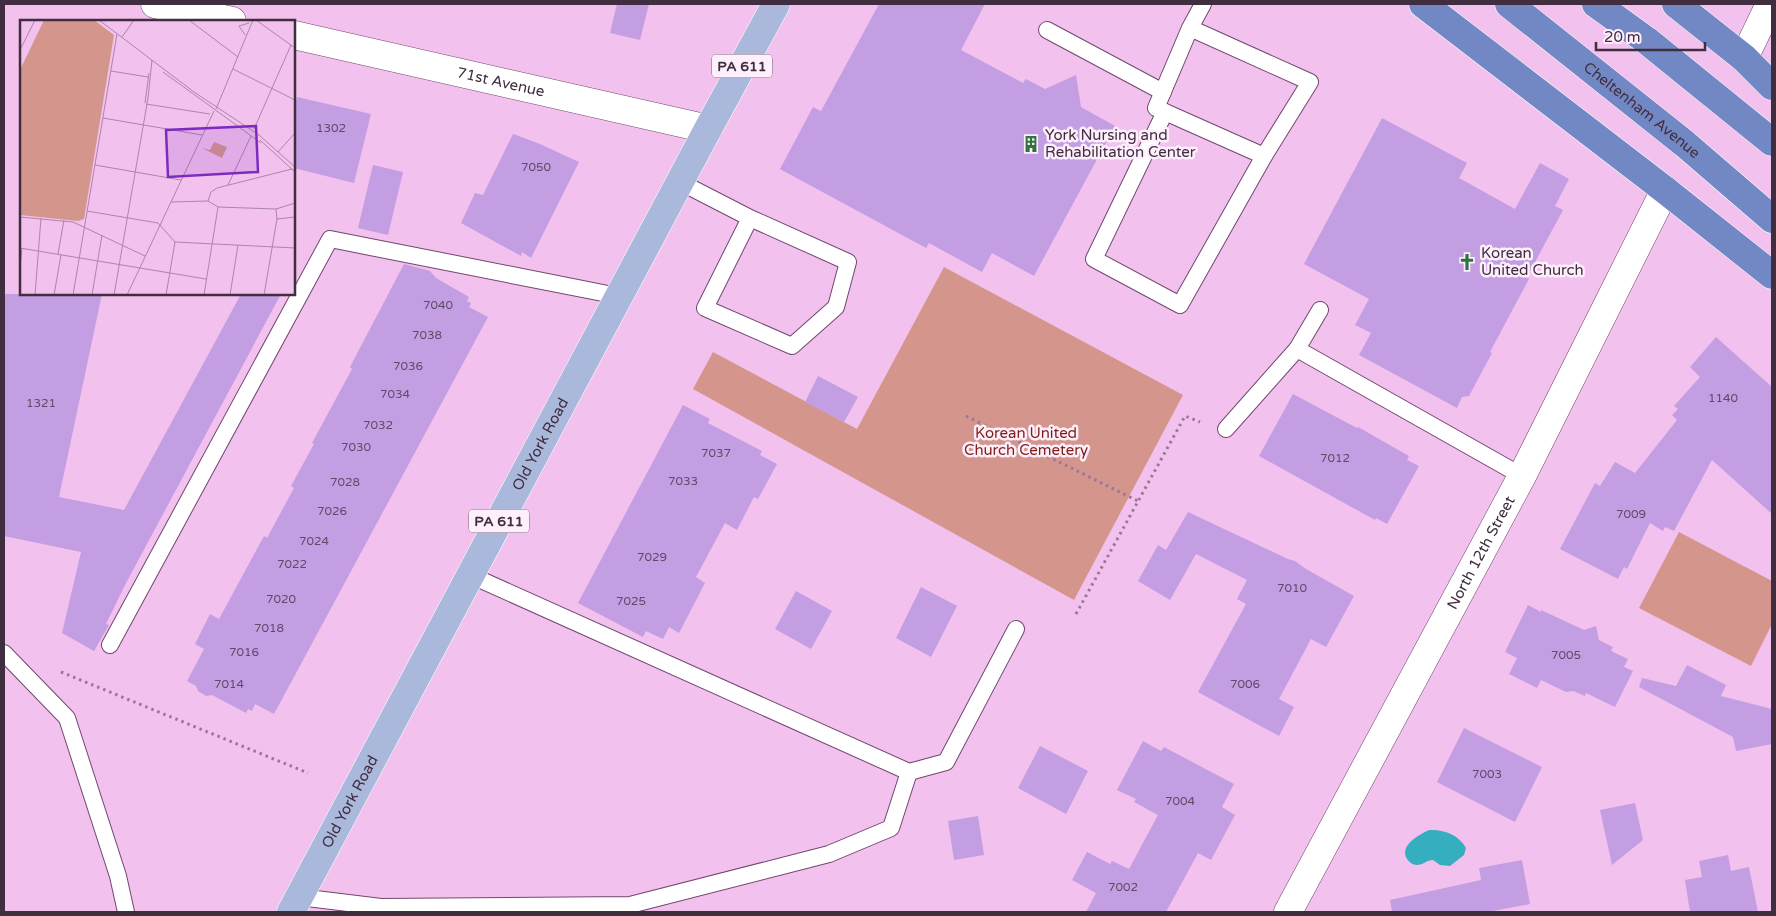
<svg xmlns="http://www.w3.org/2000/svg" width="1776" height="916" font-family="'Varela Round',sans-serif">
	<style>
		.green { fill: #d4968c }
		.water { fill: #35aebf }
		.building { fill: #c39ee3 }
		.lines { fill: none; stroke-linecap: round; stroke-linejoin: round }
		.lane-casing { stroke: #71486f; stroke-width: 18 }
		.street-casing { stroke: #71486f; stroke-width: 29 }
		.primary-casing { stroke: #fff; stroke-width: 29 }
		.highway-casing { stroke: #fff; stroke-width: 29 }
		.path { stroke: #997797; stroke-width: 3; stroke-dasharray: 2.5 4; stroke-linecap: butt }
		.lane { stroke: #fff; stroke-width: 16 }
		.street { stroke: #fff; stroke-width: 28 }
		.primary { stroke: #aab8dc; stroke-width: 28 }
		.highway { stroke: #7288c4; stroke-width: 28 }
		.labels { text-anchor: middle; stroke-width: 5; stroke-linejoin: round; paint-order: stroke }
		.number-label { font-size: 12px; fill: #614968 }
		.shield { fill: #feeffd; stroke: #796778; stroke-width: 1 }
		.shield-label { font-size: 14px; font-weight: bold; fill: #402d3f }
		.street-label { font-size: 15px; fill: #402d3f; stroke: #feeffd }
		.poi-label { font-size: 15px; fill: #402d3f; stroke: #feeffd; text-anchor: start }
		.park-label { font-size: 15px; fill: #811e17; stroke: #feeffd }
		.inset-road { fill: none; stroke: #ab86a8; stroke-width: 1 }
		.view { fill: #7b2cbf; fill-opacity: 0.15; stroke: #7b2cbf; stroke-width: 2.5 }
		.inset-edge { fill: none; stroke: #402d3f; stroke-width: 2.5 }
	</style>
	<rect width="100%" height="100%" fill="#f2c1ee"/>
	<g class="green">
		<polygon points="944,267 1183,395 1074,600 693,389 713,352 857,429"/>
		<polygon points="1679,532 1772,581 1772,624 1751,666 1639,608"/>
	</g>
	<path class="water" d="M1429,830C1444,829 1459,835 1466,848L1464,855L1450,866L1440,865L1433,860C1427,860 1423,865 1417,865C1413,865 1409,862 1407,859C1399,845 1419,835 1429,830Z"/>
	<g class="building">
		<polygon points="617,4 649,4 640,40 610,33"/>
		<polygon points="879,4 985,4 961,50 1023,83 1026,79 1045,89 1076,75 1081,107 1115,126 1034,276 992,253 982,272 929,243 926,248 780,169 813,107 821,111"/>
		<polygon points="297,97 371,114 354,183 294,168 294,112"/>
		<polygon points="1382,118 1467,163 1459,178 1515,209 1540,163 1569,179 1555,206 1563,210 1527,277 1529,279 1490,352 1492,353 1469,396 1462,397 1457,408 1359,355 1371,333 1355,325 1369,299 1304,264"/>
		<polygon points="513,134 540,144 579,162 531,258 522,252 521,256 461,223 475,193 483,195"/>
		<polygon points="373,165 403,172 388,235 358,228"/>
		<polygon points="404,264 430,271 436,278 469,297 467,301 471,303 469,307 488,317 274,714 255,704 252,711 248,709 246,713 212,695 206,696 198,691 196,686 187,681 204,649 195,644 210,614 219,619 264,536 267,538 294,488 291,486 314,444 312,443 352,369 350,367"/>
		<polygon points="4,294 102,294 59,497 124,510 241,294 281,294 125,585 106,624 109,625 94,651 62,633 81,552 4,536"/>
		<polygon points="1716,337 1772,387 1772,514 1712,460 1674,531 1665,527 1663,531 1650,523 1627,569 1624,567 1618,579 1560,549 1595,483 1600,486 1615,462 1635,473 1677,420 1672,415 1678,409 1674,406 1700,377 1690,367"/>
		<polygon points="818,376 858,397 844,422 805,402"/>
		<polygon points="1293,394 1357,428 1358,427 1409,456 1407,460 1419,466 1387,524 1376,518 1375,520 1259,456"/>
		<polygon points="683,405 710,419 708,423 762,451 760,455 777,464 758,499 754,497 737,530 725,523 696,577 705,583 679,633 669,627 663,639 646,631 643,637 578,603"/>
		<polygon points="1188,512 1288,559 1295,561 1306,569 1354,596 1326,647 1311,639 1279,699 1294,707 1279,736 1198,692 1246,604 1237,599 1247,580 1196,554 1170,600 1138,581 1158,545 1166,550"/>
		<polygon points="921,587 957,606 931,657 896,638"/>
		<polygon points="796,591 832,611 811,649 775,629"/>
		<polygon points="1528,605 1541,612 1541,610 1584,630 1596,626 1599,640 1613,647 1611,651 1628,659 1624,667 1633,671 1615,707 1586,693 1585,696 1573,691 1566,692 1541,680 1537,688 1509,674 1517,658 1505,652"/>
		<polygon points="1687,665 1726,685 1721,696 1772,709 1772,744 1736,751 1733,737 1639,687 1642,678 1676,686"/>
		<polygon points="1464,728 1542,767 1515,822 1437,782"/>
		<polygon points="1143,741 1161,751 1164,747 1234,784 1222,807 1235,815 1211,860 1198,853 1166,912 1086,912 1096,893 1072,880 1087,852 1110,864 1112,861 1129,869 1158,815 1134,802 1136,799 1117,790"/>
		<polygon points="1040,746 1088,771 1066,814 1018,788"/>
		<polygon points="1635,803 1643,840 1612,865 1600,810"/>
		<polygon points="978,816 984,855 954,860 948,821"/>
		<polygon points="1728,855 1731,871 1749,867 1758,912 1690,912 1685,880 1702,877 1699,861"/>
		<polygon points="1522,860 1530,904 1488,912 1392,912 1390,900 1481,880 1479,868"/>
	</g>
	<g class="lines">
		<g class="lane-casing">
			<g id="lane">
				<polyline points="1190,28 1310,82 1264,156 1156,108 1190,28 1203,4"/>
				<polyline points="1047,30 1163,92"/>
				<polyline points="1165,112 1094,259 1180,305 1264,156"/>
				<polyline points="680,182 750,218 848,262 836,307 792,346 705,308 750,218"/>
				<polyline points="1320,310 1297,349 1522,476"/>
				<polyline points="1226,429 1297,349"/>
				<polyline points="110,645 330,239 618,296"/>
				<polyline points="4,653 67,718 118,876 126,912"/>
				<polyline points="909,772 946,762 1016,629"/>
				<polyline points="299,897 381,907 630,905 829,854 891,828 909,772 470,575"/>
			</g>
		</g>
		<g class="street-casing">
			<g id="street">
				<polyline points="155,4 232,21"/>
				<path id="s1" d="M294,35L708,129"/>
				<polyline points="1744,58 1770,4"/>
				<path id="s2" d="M1288,912L1522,476L1665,190"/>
			</g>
		</g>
		<g class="primary-casing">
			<g id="primary">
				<path id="s3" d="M291,912L708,129L776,4"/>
			</g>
		</g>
		<g class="highway-casing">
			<g id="highway">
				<polyline points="1423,4 1665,190 1772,275"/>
				<path id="s4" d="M1509,4L1685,144L1772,219"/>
				<polyline points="1596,4 1646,40 1772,142"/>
				<polyline points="1676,4 1744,58 1772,86"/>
			</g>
		</g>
		<g class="path">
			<polyline points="966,416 1138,501"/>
			<polyline points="1076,614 1185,416 1200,422"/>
			<polyline points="61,672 308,773"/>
		</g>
		<use href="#lane" class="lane"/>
		<use href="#street" class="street"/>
		<use href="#primary" class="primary"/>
		<use href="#highway" class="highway"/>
	</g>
	<defs>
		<g id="building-bare" transform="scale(1.35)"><path d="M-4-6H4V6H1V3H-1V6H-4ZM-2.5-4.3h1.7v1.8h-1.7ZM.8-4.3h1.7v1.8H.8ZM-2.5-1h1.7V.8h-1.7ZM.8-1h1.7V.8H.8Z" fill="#2f743f" stroke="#feeffd" stroke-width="2.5" paint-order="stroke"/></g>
		<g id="church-bare" transform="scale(1.35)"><path d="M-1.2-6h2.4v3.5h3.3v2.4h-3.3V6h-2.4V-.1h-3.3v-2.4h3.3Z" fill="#2f743f" stroke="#feeffd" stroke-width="2.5" paint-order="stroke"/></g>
	</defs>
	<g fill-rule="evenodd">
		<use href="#building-bare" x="1031" y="144"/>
		<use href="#church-bare" x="1467" y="262"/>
	</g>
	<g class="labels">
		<g class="number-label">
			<text x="331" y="132">1302</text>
			<text x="536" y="171">7050</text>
			<text x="438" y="309">7040</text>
			<text x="427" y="339">7038</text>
			<text x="408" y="370">7036</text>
			<text x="395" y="398">7034</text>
			<text x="1723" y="402">1140</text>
			<text x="41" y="407">1321</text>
			<text x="378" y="429">7032</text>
			<text x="356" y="451">7030</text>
			<text x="716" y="457">7037</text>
			<text x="1335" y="462">7012</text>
			<text x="683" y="485">7033</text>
			<text x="345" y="486">7028</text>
			<text x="332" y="515">7026</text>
			<text x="1631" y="518">7009</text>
			<text x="314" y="545">7024</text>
			<text x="652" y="561">7029</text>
			<text x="292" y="568">7022</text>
			<text x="1292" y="592">7010</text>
			<text x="281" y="603">7020</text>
			<text x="631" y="605">7025</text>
			<text x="269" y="632">7018</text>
			<text x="244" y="656">7016</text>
			<text x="1566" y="659">7005</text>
			<text x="229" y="688">7014</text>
			<text x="1245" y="688">7006</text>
			<text x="1487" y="778">7003</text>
			<text x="1180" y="805">7004</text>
			<text x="1123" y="891">7002</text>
		</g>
		<g class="shield">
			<rect x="712" y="54.5" width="60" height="23" rx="4"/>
			<rect x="469" y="509.5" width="60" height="23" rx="4"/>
		</g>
		<g class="shield-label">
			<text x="742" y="71">PA 611</text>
			<text x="499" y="526">PA 611</text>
		</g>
		<g class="street-label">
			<text dy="5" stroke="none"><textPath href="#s1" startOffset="212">71st Avenue</textPath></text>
			<text dy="5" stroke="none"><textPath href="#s4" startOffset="170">Cheltenham Avenue</textPath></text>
			<text dy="5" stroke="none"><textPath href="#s3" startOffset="530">Old York Road</textPath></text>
			<text dy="5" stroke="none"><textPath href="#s2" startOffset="408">North 12th Street</textPath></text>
			<text dy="5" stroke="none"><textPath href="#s3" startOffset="125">Old York Road</textPath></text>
		</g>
		<g class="poi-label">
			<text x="1045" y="140">York Nursing and<tspan x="1045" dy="17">Rehabilitation Center</tspan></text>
			<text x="1481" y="258">Korean<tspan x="1481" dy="17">United Church</tspan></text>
		</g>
		<g class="park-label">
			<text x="1026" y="438">Korean United<tspan x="1026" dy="17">Church Cemetery</tspan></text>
		</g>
	</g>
	<g transform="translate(20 20)">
		<rect width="275" height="275" fill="#f2c1ee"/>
		<path d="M24,0H74L94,15L64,199L58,201L0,195V50ZM194,122L207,127L202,138L182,128L190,130Z" fill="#d4968c"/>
		<path class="inset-road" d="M79,0L174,72L239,115L275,147M169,0L218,37M236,0L275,28M225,15L219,6L229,3M102,17L114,0M0,30L15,0M213,49L275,80M91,51L128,57M143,52L241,123M125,83L129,53M126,84L190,94M196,89L233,0M83,98L182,115M234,109L271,25M240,120L275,152M258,132L275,113M75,145L161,160M208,165L231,116M188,181L191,172L197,168L272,149M151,182L188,181L198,187L256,189L275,183M67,191L138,203L155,222L275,228M0,197L53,202L125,236M257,199L275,197M0,228L186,259M38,234L44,200M0,247L2,228M15,275L21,198M34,275L41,235M53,275L97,14M72,275L82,215M94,275L128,78L132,40M107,275L194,91M146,275L155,222M184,275L198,187M210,275L218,225M244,275L257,199L256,189"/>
		<path class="view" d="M236,106L238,152L148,157L146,110Z"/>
		<rect width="275" height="275" class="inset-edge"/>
	</g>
	<rect width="1776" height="916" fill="none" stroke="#402d3f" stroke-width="10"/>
	<path d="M1596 42v8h109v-8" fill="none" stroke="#402d3f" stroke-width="2.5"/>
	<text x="1604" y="42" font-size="15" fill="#402d3f" stroke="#feeffd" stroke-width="4" paint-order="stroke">20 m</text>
</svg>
